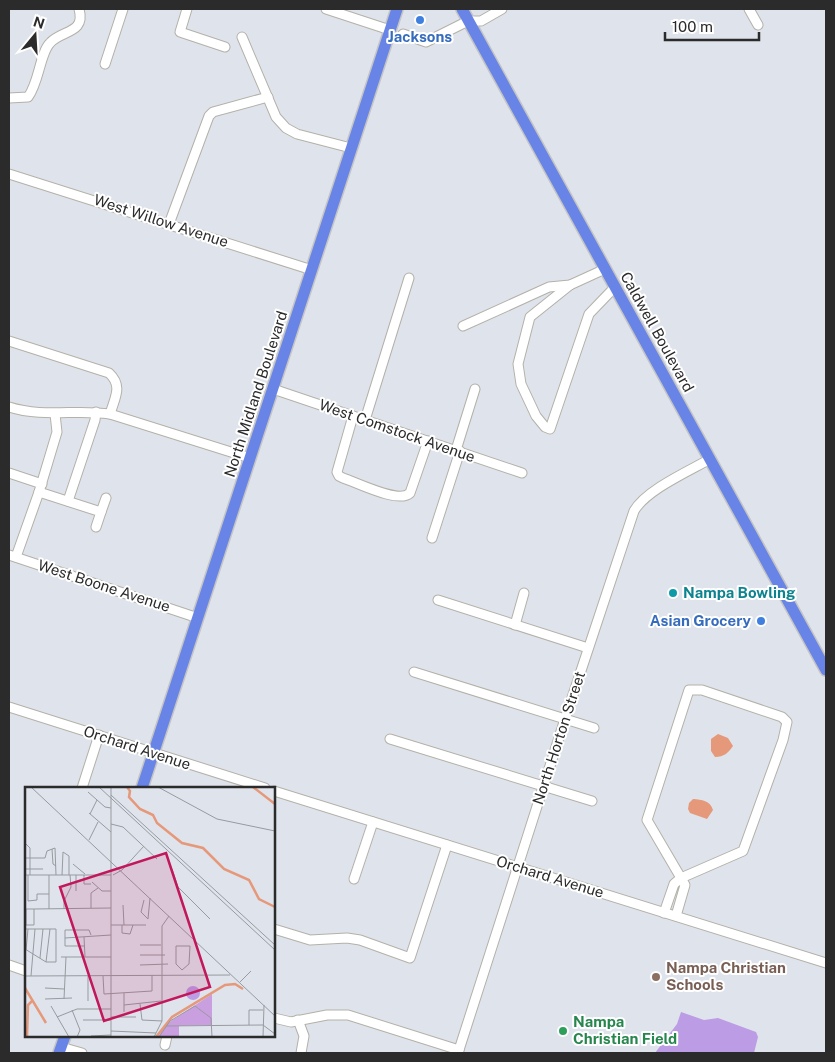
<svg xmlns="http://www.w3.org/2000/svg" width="835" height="1062" font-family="'Public Sans',sans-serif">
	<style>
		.pitch { fill: #bc9ce5 }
		.water { fill: #e6987a }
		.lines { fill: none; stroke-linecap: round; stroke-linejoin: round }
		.minor-casing { stroke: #b3b1a8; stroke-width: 11 }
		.major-casing { stroke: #c4c4c4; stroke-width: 14 }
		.minor { stroke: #fff; stroke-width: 9 }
		.major { stroke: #6984e7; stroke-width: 11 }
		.shop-dot { fill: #3f7fe0; stroke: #fff; stroke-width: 2 }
		.culture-dot { fill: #0f9aa8; stroke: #fff; stroke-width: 2 }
		.education-dot { fill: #8d6e63; stroke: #fff; stroke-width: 2 }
		.leisure-dot { fill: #2e9e5b; stroke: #fff; stroke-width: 2 }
		.labels { text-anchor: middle; stroke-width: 4; stroke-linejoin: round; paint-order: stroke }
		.shop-label { font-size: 15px; font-weight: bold; fill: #366cbe; stroke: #fff }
		.street-label { font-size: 15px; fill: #2b2b2b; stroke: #fff }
		.culture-label { font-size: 15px; font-weight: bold; fill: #0d838f; stroke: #fff; text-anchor: start }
		.education-label { font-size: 15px; font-weight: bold; fill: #785e54; stroke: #fff; text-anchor: start }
		.leisure-label { font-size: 15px; font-weight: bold; fill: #27864d; stroke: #fff; text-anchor: start }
		.inset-river { fill: none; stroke: #e6987a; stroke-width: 2.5 }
		.inset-road { fill: none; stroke: #979a9f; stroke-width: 1 }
		.view { fill: #c2185b; fill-opacity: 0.15; stroke: #c2185b; stroke-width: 2.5 }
		.inset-edge { fill: none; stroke: #2b2b2b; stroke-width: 2.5 }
	</style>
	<rect width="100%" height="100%" fill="#dfe4ec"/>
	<polygon class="pitch" points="681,1012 704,1020 718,1018 756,1032 758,1037 754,1053 655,1053 677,1024"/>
	<g class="water">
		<path d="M718,734L728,738L733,746C728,753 724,757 715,757L711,751V739Z"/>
		<path d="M693,799C702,800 710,800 713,810L707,819L690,813L688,809L689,803Z"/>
	</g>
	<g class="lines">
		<g class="minor-casing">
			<g id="minor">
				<polyline points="187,9 180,32 225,47"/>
				<polyline points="326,9 390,30"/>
				<polyline points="749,9 758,25"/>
				<polyline points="403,34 426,42 468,21 481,21 502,9"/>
				<polyline points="242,37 276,117 286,128 297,134 351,148"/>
				<polyline points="105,64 123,9"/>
				<path d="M9,98L28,97C39,83 40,53 50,43C61,30 86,34 79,9"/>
				<polyline points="9,174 312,270"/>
				<polyline points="169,224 209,116 213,112 268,97"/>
				<polyline points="570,285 530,317 518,364 521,384 536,416 545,427 550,429 589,314 615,287"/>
				<polyline points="463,326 549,287 570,285 605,269"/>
				<path d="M9,341L109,373C123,386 115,397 110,414"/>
				<polyline points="273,389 522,473"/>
				<path d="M9,407C44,418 75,409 110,414L250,458"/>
				<path d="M353,416L337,472L339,476L343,478C358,483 399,504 410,493L428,441"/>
				<polyline points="365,420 409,278"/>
				<polyline points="456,450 475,389"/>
				<polyline points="9,473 42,484"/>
				<polyline points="39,492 101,512 96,527"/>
				<polyline points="68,501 95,420 96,412"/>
				<polyline points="101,512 106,498"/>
				<polyline points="432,538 460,451"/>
				<polyline points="9,555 198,618"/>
				<polyline points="16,557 39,492 57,432 55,414"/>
				<polyline points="438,600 588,648"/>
				<polyline points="515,625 524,593"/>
				<polyline points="414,672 594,728"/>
				<polygon points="689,690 702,690 782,717 787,722 783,740 743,851 681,878 647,820"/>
				<polyline points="9,707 265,788"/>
				<polyline points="390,739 592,801"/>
				<polyline points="82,788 99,735"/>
				<polyline points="274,791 826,963"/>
				<polyline points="354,879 373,822"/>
				<polyline points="664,913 674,884 681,878 685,885 676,916"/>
				<polyline points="274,929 310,940 347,938 360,940 410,958 447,845"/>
				<polyline points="9,965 26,971"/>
				<polyline points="274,1018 291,1022 327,1015 348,1015 459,1050"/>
				<polyline points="298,1020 304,1036 301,1053"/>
				<polyline points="165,1045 167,1036"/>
				<polyline points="61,1047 82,1053"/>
				<path d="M458,1053L565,719L634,511C646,490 689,471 710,459"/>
			</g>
		</g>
		<g class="major-casing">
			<g id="major">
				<polyline points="462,9 826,670"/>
				<polyline points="142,788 397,9"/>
				<polyline points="59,1053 65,1036"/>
			</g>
		</g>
		<use href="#minor" class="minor"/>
		<use href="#major" class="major"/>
	</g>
	<g class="shop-dot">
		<circle cx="420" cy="20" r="5"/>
		<circle cx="761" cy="621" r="5"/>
	</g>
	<circle class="culture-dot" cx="673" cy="593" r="5"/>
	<circle class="education-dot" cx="656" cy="977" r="5"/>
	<circle class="leisure-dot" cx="563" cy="1031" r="5"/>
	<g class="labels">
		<g class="shop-label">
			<text x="420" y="42">Jacksons</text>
			<text x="751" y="626" text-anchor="end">Asian Grocery</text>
		</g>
		<g class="street-label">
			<text transform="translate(161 221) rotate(18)" y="5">West Willow Avenue</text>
			<text transform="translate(657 332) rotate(61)" y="5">Caldwell Boulevard</text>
			<text transform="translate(256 394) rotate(-72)" y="5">North Midland Boulevard</text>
			<text transform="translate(397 431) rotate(19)" y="5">West Comstock Avenue</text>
			<text transform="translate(104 586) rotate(18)" y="5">West Boone Avenue</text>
			<text transform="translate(559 738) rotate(-72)" y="5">North Horton Street</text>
			<text transform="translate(137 748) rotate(18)" y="5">Orchard Avenue</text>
			<text transform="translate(550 877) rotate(17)" y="5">Orchard Avenue</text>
		</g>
		<g class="culture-label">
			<text x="683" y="598">Nampa Bowling</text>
		</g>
		<g class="education-label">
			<text x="666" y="973">Nampa Christian<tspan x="666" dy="17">Schools</tspan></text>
		</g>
		<g class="leisure-label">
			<text x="573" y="1027">Nampa<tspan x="573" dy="17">Christian Field</tspan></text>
		</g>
	</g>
	<g transform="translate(25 787)">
		<rect width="250" height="250" fill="#dfe4ec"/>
		<path d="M187,207V238L154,239V250H133L140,238Z" fill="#ca9fdf"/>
		<path d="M161 206a7 7 0 1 1 14 0a7 7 0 1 1-14 0Z" fill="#bc9ce5"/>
		<path class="inset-river" d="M102,0L105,4L104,10L115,22L128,28L132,36L157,56L178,61L199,82L224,93L234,112L250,120M228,0L250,17M0,201L21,236M2,250L3,218L7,214M131,250L147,230L200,198L210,197L218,202"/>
		<path class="inset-road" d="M6,0L250,229M74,0L250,163M86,0V74M133,0L192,32L250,44M63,5L80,20L86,21M86,8L250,158M64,26L86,45M65,27L72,13M86,37L98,40L132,72M64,53L73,35M0,56L5,61V88M27,62L28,77L31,79M0,71H20L22,64L30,61L31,88M86,74V250M48,77L60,87M0,82H18M147,82L153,100L185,132M0,88H86M3,88V114L12,113M24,88V122M37,88L38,65L44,69V88M59,88V97H66M88,88L97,83L119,59M67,95L77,104H86M51,104V88M12,113V107H24M119,113L116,125L123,132L125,111M98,118L99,138M66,121V106L73,101M1,122H9V138H1ZM9,122L86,121M39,122V114L46,100L45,88M86,138H121M97,138V146L105,147L108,138M0,142H31V175H21L0,162M59,150L60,170M40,151L86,148M115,158H136M60,159H40V143H64L66,148M151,159H165L164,177L157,183L151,177ZM1,163L3,142M115,168H140M36,170H86M15,171L18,142M21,175L25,142M115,178L143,177M0,189L205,188M6,189L10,142M78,189L79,207L127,204V188M215,195L226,184M20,201L39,202M99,206V225M20,212L47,211M39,212L41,170M63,214V189M115,217L117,233L137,234M99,218L136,214M26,219L44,250M47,223L55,243L52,250M32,230L52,222H86M86,230H111M58,233H86M224,238V223H238M141,239L238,238L250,247M86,244L131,246M66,249L86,248M129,250L137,234V139L144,129M134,250L145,234L170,219L186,231L187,250M238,250L239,218"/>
		<path class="view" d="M141,66L185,200L79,234L35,100Z"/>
		<rect width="250" height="250" class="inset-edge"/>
	</g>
	<rect width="835" height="1062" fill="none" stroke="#2b2b2b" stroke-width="20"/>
	<g transform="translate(35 35) rotate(18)" stroke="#ffffff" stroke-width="4" paint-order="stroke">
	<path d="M0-4L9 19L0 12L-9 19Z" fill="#2b2b2b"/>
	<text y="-8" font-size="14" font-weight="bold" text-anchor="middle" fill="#2b2b2b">N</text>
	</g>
	<path d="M665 32v8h94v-8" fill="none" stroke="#2b2b2b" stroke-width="2.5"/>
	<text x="672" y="32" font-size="15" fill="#2b2b2b" stroke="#ffffff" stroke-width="4" paint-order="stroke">100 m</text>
</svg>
